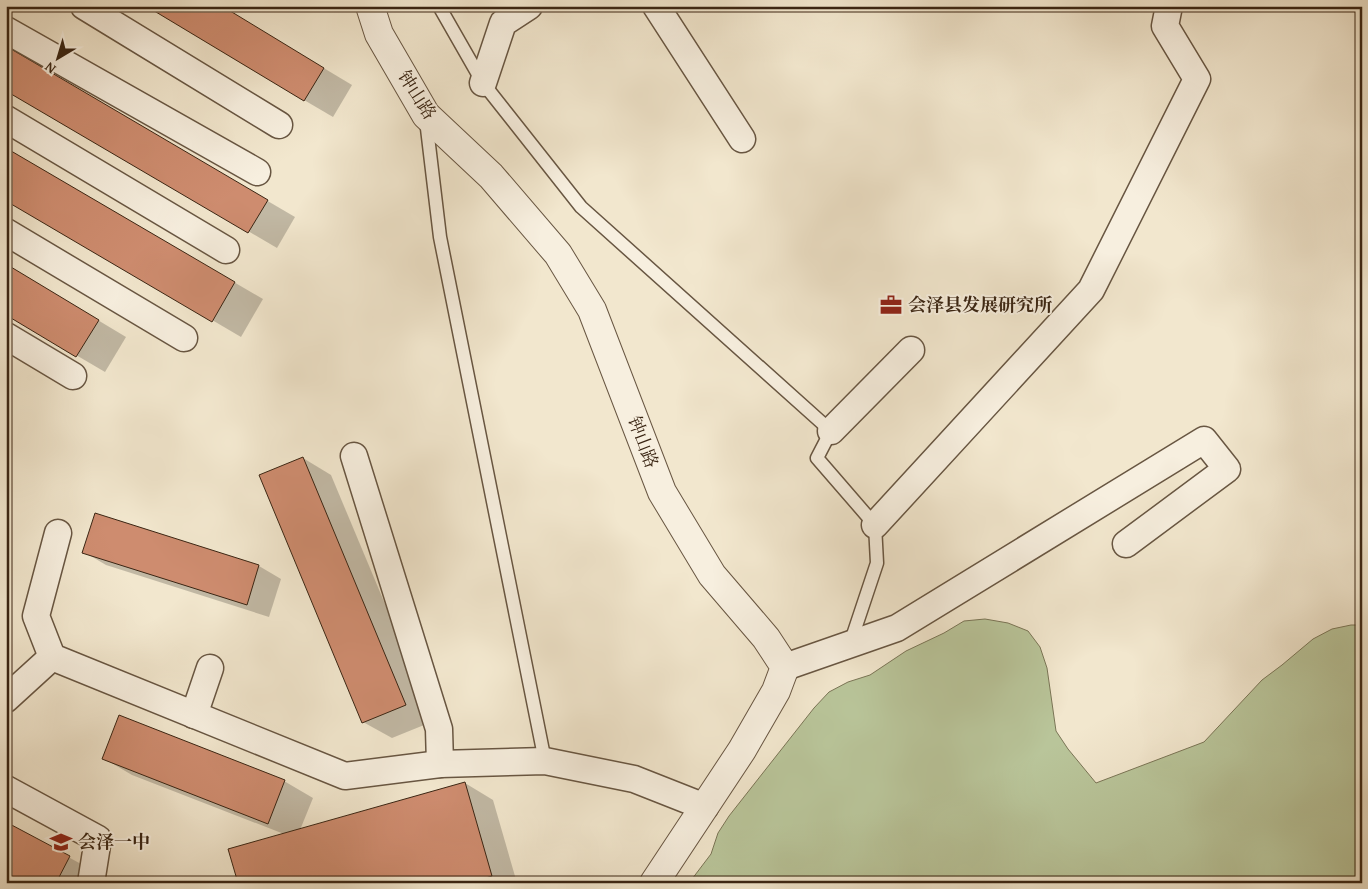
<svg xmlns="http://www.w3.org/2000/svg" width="1368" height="889" font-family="'Gentium Book Plus','Noto Serif SC',serif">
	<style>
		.green { fill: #b9c59a; stroke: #7a7556 }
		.shadow { fill: #0003 }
		.building { fill: #ce8c6f; stroke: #3a2513 }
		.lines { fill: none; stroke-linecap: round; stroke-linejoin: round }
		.service-casing { stroke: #685642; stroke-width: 15 }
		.minor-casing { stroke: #685642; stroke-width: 29 }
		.tertiary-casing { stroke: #685642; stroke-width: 30 }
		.service { stroke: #f7efdf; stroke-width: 12 }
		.minor { stroke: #f7efdf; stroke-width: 26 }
		.tertiary { stroke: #f7efdf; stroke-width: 28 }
		.labels { text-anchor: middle; stroke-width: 4; stroke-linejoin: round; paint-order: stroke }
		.street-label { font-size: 18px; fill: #3a2513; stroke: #f7efdf }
		.poi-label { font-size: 18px; font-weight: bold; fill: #3a2513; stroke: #f7efdf; text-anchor: start }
	</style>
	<rect width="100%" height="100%" fill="#f2e7ce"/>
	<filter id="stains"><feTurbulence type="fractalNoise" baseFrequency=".004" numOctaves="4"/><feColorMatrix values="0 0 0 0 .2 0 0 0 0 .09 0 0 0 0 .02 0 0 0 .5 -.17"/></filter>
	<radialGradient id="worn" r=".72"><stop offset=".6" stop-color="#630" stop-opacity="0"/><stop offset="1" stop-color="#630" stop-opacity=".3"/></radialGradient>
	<polygon class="green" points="985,619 1008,623 1028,631 1040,647 1047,668 1056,731 1068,749 1096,783 1204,742 1262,680 1282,665 1313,639 1332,629 1351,625 1362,625 1362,883 689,883 711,854 718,833 729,816 814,708 829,692 848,682 870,675 906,651 944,633 964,621"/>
	<g class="shadow">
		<polygon points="220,6 352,85 333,117 304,100"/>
		<polygon points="6,47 295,217 277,248 6,89"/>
		<polygon points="6,149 263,299 241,337 6,199"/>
		<polygon points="6,265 126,337 105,372 6,314"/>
		<polygon points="303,458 331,475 434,721 392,738 363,722"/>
		<polygon points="96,515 259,566 281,579 269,617 106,565 84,552"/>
		<polygon points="103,758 284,781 313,798 300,830 465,783 493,800 517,883 239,883 284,834 132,775"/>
		<polygon points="6,823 92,870 85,883 18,883"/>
	</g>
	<g class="building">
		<polygon points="146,6 222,6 324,68 304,101"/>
		<polygon points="6,46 268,200 248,233 6,91"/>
		<polygon points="6,148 235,282 212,322 6,201"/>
		<polygon points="6,264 99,320 76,357 6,315"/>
		<polygon points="303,457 406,705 362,723 259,475"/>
		<polygon points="95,513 259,565 247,605 82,553"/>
		<polygon points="119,715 285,780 268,824 102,759"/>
		<polygon points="465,782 492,876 469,883 238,883 228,849"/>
		<polygon points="6,822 70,856 56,883 17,883 6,877"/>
	</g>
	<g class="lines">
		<g class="service-casing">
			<g id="service">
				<polyline points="439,6 483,83 581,207 831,431 817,458 875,525 877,563 850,644"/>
				<polyline points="426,120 440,237 545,761"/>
			</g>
		</g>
		<g class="minor-casing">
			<g id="minor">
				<polyline points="84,6 279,125"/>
				<polyline points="656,6 742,139"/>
				<polyline points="6,30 257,172"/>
				<polyline points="483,83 503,23 529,6"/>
				<polyline points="6,119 226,250"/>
				<polyline points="6,232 184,338"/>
				<polyline points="6,336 73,376"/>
				<polyline points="831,431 911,350"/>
				<polyline points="354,456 439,729 440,764"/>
				<polyline points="875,525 1091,290 1197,79 1165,26 1169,6"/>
				<polyline points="58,533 36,616 52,657 345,776 440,764 545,761 634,779 705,807"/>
				<polyline points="785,667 897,628 1204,440 1227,469 1126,544"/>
				<polyline points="6,699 52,657"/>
				<polyline points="194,715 210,668"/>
				<polyline points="6,789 98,839 91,883"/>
			</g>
		</g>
		<g class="tertiary-casing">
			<polyline id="tertiary" points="370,6 379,34 426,115 491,176 558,254 592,310 662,492 712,575 766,638 785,667 776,691 742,750 654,883"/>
		</g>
		<use href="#service" class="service"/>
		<use href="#minor" class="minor"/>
		<use href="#tertiary" class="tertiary"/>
	</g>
	<defs>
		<g id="office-bare" transform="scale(1.725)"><path d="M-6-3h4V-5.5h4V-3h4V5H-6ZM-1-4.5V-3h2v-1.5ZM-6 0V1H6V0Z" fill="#8f2418" stroke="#f7efdf" stroke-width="2.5" paint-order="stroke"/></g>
		<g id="school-bare" transform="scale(1.725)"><path d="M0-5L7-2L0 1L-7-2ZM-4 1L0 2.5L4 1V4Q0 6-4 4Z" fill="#8f2418" stroke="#f7efdf" stroke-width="2.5" paint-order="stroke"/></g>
	</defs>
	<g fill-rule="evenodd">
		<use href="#office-bare" x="891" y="305"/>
		<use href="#school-bare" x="61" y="842"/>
	</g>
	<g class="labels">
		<g class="street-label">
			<text transform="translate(417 95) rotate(57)" y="6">钟山路</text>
			<text transform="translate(643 442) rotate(69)" y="6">钟山路</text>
		</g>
		<g class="poi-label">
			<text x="908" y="311">会泽县发展研究所</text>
			<text x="78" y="848">会泽一中</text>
		</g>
	</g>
	<rect width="1368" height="889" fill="none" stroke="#f2e7ce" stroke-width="25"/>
	<rect x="8" y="8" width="1353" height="874" fill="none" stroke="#3a2513" stroke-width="2.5"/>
	<rect x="12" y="12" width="1343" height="864" fill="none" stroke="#3a2513"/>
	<g transform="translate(58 58) rotate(218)" stroke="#f7efdf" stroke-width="4" paint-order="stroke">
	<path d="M0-4L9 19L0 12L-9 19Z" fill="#3a2513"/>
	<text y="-8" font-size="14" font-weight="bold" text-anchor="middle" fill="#3a2513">N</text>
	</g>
	<rect width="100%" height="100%" filter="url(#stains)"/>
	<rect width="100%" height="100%" fill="url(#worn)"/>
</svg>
